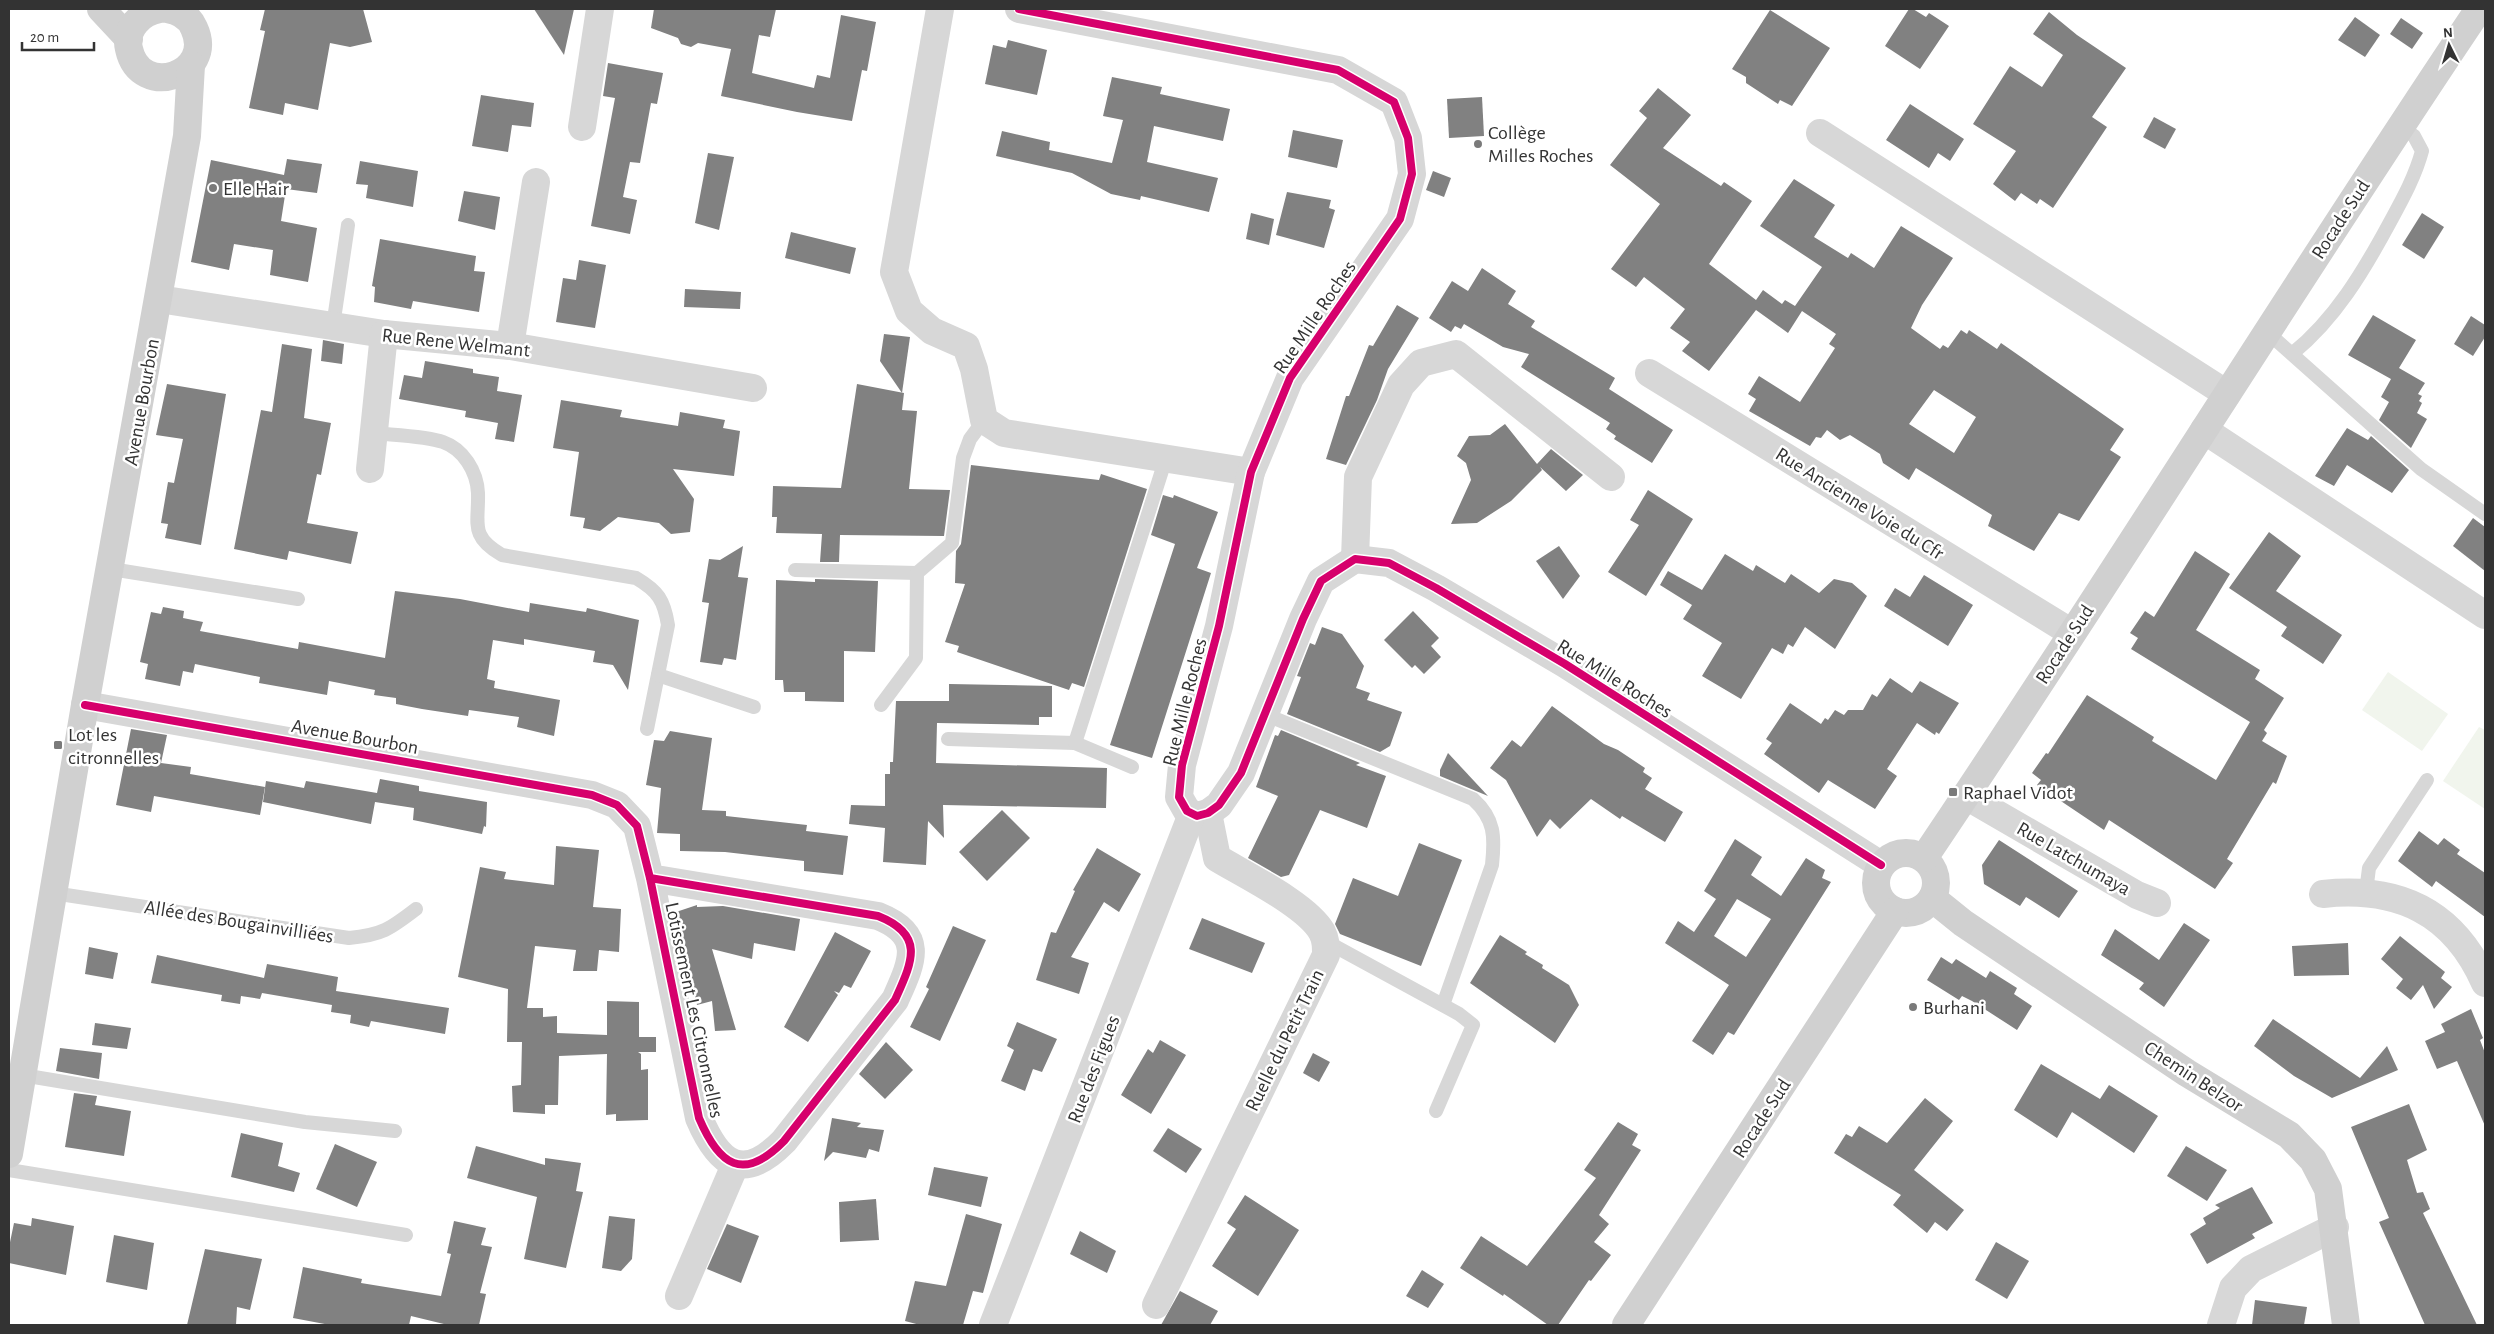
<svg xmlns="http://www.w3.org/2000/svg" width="2494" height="1334" font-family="'Alegreya Sans',sans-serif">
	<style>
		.green { fill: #f1f5ed }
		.building { fill: #818181; fill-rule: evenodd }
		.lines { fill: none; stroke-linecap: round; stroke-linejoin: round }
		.lane { stroke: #d7d7d7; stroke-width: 14 }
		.street { stroke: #d7d7d7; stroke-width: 28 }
		.secondary { stroke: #d0d0d0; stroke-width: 28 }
		.cycleway-casing { stroke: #fff; stroke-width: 11 }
		.cycleway { stroke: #d6006c; stroke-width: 8 }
		.poi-dot { fill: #7a7a7a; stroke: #fff; stroke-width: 2 }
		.labels { text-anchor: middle; stroke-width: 5; stroke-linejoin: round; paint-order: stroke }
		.poi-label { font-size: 20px; fill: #333; stroke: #fff; text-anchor: start }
		.street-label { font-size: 20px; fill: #333; stroke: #fff }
	</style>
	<rect width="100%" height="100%" fill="#fff"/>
	<g class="green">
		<polygon points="2388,672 2448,714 2422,751 2362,710"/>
		<polygon points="2479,727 2485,730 2485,809 2443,781"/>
	</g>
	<g class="building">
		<polygon points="265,9 363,9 372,42 350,47 330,43 318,110 285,103 283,115 249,108 265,31 260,30"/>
		<polygon points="534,9 574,9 564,55"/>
		<polygon points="654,9 776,9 770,37 759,35 752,73 814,88 817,75 830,78 841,15 876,22 867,71 862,70 852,121 797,112 721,96 731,49 698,43 691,47 681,44 678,38 651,28"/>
		<polygon points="1909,9 1913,9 1926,17 1929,13 1949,26 1920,69 1885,46"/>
		<polygon points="1770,10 1830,48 1792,106 1780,100 1778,104 1746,83 1746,77 1732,69"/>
		<polygon points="2049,12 2077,35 2126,68 2092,117 2107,127 2053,208 2040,199 2037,204 2021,193 2015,201 1993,184 2016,151 1973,124 2010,66 2042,87 2063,55 2033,34"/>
		<polygon points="2355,17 2380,35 2365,57 2338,40"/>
		<polygon points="2401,18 2423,33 2412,49 2390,34"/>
		<polygon points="1008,40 1047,50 1037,95 985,84 993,45 1006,48"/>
		<polygon points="608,63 663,73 657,104 651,103 640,163 630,162 623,197 637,200 630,234 591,226 615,98 603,96"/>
		<polygon points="1112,77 1162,87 1160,94 1230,109 1223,141 1154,126 1147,162 1218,178 1209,212 1141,196 1140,200 1111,194 1072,173 996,156 1002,131 1050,142 1049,150 1112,163 1123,120 1103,116"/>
		<path d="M1658,88L1691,115L1663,148L1721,186L1724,182L1752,201L1709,264L1756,300L1763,290L1782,304L1785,300L1795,306L1822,267L1760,226L1794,179L1835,205L1814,237L1848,258L1851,253L1874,268L1901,226L1953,258L1922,305L1911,328L1940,349L1943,345L1948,348L1961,330L1967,334L1969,330L1997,349L2001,343L2124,429L2110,450L2121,457L2079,521L2059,513L2034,551L1988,526L1992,515L1916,468L1909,480L1883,463L1880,454L1850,435L1840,440L1827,430L1821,438L1816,437L1810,446L1749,411L1756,399L1748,394L1759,376L1800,402L1835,348L1829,344L1836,334L1802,311L1788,333L1756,310L1709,371L1682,351L1690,342L1670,328L1685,309L1644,277L1636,287L1611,269L1660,204L1610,165L1647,118L1639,111ZM1934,390L1976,417L1954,453L1909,424Z"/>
		<polygon points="481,95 534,103 531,127 512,125 508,152 472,146"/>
		<polygon points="1482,97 1484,136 1449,138 1447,99"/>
		<polygon points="1910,104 1964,139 1950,161 1938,153 1929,168 1886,140"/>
		<polygon points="2154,117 2176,129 2165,149 2143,137"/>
		<polygon points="1293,130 1343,140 1337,168 1288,157"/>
		<polygon points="708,153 734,157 719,230 695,223"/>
		<polygon points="287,159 322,164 317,193 286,189 281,221 317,228 308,282 270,275 273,250 234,244 229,270 191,262 211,160 284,175"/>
		<polygon points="360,161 418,171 413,207 366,198 368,185 356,184"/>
		<polygon points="1433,171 1451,178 1444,197 1426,190"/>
		<polygon points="464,191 500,197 495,230 458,221"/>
		<polygon points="1287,192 1331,200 1329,208 1335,210 1324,248 1276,235"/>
		<polygon points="1251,213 1274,219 1269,245 1246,239"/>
		<polygon points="2422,213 2444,227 2424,259 2402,245"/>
		<polygon points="791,232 856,248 850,274 785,258"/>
		<polygon points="380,239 476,256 474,271 485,272 479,312 413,301 411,309 374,302 375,287 372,286"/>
		<polygon points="579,260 606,265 595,328 556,322 563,278 576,280"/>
		<polygon points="1482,268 1516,291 1508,304 1535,321 1531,327 1615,378 1609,389 1673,430 1652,463 1614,439 1616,436 1606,429 1610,423 1521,367 1529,354 1503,347 1464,324 1461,329 1455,326 1451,332 1429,318 1452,281 1468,291"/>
		<polygon points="685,289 741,292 740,309 684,307"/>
		<polygon points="1397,305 1419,318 1388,369 1377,400 1346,465 1326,459 1346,396 1349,396 1369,345 1373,346"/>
		<polygon points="2373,315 2416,340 2399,368 2425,383 2418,394 2422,396 2419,401 2422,403 2417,413 2427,419 2411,448 2379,420 2389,402 2381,397 2391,379 2348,355"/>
		<polygon points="2471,316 2485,325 2485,337 2473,356 2454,344"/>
		<polygon points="884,334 910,337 902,393 880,361"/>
		<polygon points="323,340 344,344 342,364 321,361"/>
		<polygon points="282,344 312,349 304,418 331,423 321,475 317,474 307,523 358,532 351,564 289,551 287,560 234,549 261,410 272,412"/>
		<polygon points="425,361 473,369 473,373 499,377 497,391 522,395 514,442 495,439 498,423 465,417 466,411 399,399 404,375 422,378"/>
		<polygon points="167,384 226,394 201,545 165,538 168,524 161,523 168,482 174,483 183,439 156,435"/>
		<polygon points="857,384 904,393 902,410 917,411 909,489 950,490 944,536 840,535 839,562 820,562 822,534 776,533 777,517 772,517 773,486 841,488"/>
		<polygon points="561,400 622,410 620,417 678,426 680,412 725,420 723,428 740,431 734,476 673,469 694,499 690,532 671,534 659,523 618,517 600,531 583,528 585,518 570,516 579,452 553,448"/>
		<polygon points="1505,424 1537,464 1551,449 1583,475 1566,491 1540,467 1542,470 1511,501 1477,523 1451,524 1471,480 1466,463 1457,456 1469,436 1490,435"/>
		<polygon points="2347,428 2368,440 2371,436 2409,470 2392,493 2347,465 2334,486 2315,476"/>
		<polygon points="971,465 1099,480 1101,474 1147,489 1084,687 1072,683 1069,690 957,652 959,646 945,642 965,584 955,583 956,551 961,544"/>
		<polygon points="1648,490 1693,519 1646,596 1608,572 1639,525 1630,520"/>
		<polygon points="1163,495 1173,498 1174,495 1218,512 1197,568 1211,573 1152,758 1110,745 1175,544 1151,535"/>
		<polygon points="2473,518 2485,527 2485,571 2453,546"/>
		<polygon points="2269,532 2301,556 2276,591 2342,635 2323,664 2281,636 2287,627 2229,588"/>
		<polygon points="743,546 738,577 748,578 736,660 724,658 722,665 700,662 709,603 702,602 709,559 720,560"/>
		<polygon points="1559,546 1580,576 1563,599 1536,561"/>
		<polygon points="2195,551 2230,574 2196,630 2260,670 2255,679 2284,698 2264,730 2267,733 2262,741 2287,756 2276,784 2273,782 2227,859 2233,863 2215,889 2109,820 2104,830 2037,785 2041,780 2032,773 2046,753 2048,754 2087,695 2154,737 2152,741 2216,780 2250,722 2131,649 2138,638 2130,633 2145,611 2154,617"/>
		<polygon points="1725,554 1753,571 1756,565 1785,583 1791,574 1819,593 1834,579 1852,583 1867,596 1835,649 1805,627 1793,647 1788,644 1783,654 1772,648 1741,699 1702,676 1722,643 1683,619 1692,605 1660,585 1668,571 1702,590"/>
		<polygon points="1924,575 1973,605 1948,646 1884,606 1895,588 1910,597"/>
		<polygon points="815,579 878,581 875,652 844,651 844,702 805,701 805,692 784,692 783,680 775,680 776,580 815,582"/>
		<polygon points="395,591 460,599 529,612 530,603 586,612 587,608 639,620 628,690 613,665 593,662 595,651 524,639 524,645 493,640 487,679 495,681 494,688 560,700 554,736 517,727 519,717 469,710 468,716 422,709 396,704 396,698 374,695 375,690 329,681 327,695 259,683 260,677 195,664 193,673 183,671 180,686 145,679 148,664 140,662 151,612 161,614 163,607 184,611 183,618 203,622 200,631 298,649 299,642 385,658"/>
		<polygon points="1413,611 1439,638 1431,646 1441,657 1424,674 1415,665 1412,668 1384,640"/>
		<polygon points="1322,627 1342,634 1364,666 1356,688 1370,693 1367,700 1402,712 1390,746 1380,752 1287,714 1301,677 1297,676 1310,643 1315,645"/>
		<polygon points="1890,678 1912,693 1920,681 1959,703 1939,734 1936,732 1935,735 1917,723 1887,769 1897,776 1875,809 1828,780 1819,793 1764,754 1772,743 1766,739 1790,703 1821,724 1825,718 1828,720 1835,710 1844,715 1848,710 1863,710 1872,694 1877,697"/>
		<polygon points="949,684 1052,686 1052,717 1039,717 1039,725 937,723 936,763 1107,768 1106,808 943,805 944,838 928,821 926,865 883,862 885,828 849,824 851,805 885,806 885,774 890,774 890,762 893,762 896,701 949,701"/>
		<polygon points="1552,706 1604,744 1618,750 1645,768 1643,772 1652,778 1645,789 1683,812 1665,842 1622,816 1620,819 1591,799 1560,829 1550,819 1537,837 1506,780 1490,768 1512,740 1521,747"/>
		<polygon points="131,729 167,735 161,763 191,767 190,774 265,787 260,815 154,796 151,812 116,805"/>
		<polygon points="1281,730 1360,763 1356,765 1386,776 1367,828 1320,810 1289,875 1281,877 1248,858 1278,796 1256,787 1275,735 1278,736"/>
		<polygon points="670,731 712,738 702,810 726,811 726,816 807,825 806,831 848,836 843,875 804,871 804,861 725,852 680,851 680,834 657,833 661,788 646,785 654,740 664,741"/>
		<polygon points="1448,753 1488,796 1440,776 1440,770"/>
		<polygon points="380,779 419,786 419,791 487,802 486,827 484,826 482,834 413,820 414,808 375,802 371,824 263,802 266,781 304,788 306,781 377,793"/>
		<polygon points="1002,810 1030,838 987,881 959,852"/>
		<polygon points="2419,831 2438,845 2444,838 2460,850 2457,854 2485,873 2485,917 2436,881 2432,887 2398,861"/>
		<path d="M1735,839L1762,857L1751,875L1781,896L1806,858L1825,870L1822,878L1831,882L1734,1035L1728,1032L1713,1055L1692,1041L1729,985L1665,943L1678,921L1694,932L1716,899L1704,891ZM1737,899L1771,919L1746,957L1714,936Z"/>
		<polygon points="1999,840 2078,891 2059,918 2026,897 2020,906 1984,884 1982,865"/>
		<polygon points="1419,843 1462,860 1421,966 1340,934 1335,924 1353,878 1398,896"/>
		<polygon points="556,846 599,850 593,907 621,909 619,952 599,950 597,971 573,971 576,950 535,946 527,1008 543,1008 543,1017 557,1016 557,1033 607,1035 607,1001 639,1002 639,1037 656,1037 656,1052 638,1052 641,1054 641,1070 648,1069 648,1120 616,1121 616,1114 606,1115 607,1054 559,1056 558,1105 545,1105 545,1114 513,1112 512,1086 521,1085 522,1042 507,1042 508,989 458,977 480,867 506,872 504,879 554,885"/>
		<polygon points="1097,848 1141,874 1119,912 1104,902 1071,957 1089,963 1079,994 1036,980 1051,932 1056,933 1075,891 1073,890"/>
		<polygon points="697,905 697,907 723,906 800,919 795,951 754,943 752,959 712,949 736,1030 715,1031 712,1001 697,1005 673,913"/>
		<polygon points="1202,918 1265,943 1252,973 1189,949"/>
		<polygon points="2184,923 2210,940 2164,1007 2139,989 2144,983 2101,955 2115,929 2159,960"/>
		<polygon points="953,926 986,940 940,1041 910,1027 929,989 926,987"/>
		<polygon points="835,932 871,951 851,988 844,985 839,993 834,991 838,995 808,1042 784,1027"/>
		<polygon points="1500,935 1527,952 1525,954 1543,965 1542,968 1569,985 1579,1005 1555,1043 1470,983"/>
		<polygon points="2400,936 2445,972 2441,978 2452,987 2434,1009 2423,985 2411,1000 2396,988 2403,979 2381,959"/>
		<polygon points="2348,943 2349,975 2294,976 2292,946"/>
		<polygon points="89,947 118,953 113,979 85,974"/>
		<polygon points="157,955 264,978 267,964 338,977 336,991 449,1008 445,1034 371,1021 369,1027 350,1023 351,1015 331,1012 332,1005 262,993 260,999 241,996 240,1004 221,1001 222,995 151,983"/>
		<polygon points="1941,957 1952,964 1956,959 1986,978 1990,971 2017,988 2014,994 2032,1006 2017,1030 1972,1001 1962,996 1959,1000 1927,980"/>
		<polygon points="2471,1009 2483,1038 2480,1040 2485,1053 2485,1126 2457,1061 2437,1069 2425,1041 2445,1032 2441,1024"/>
		<polygon points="2273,1019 2360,1078 2387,1046 2398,1070 2332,1098 2294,1076 2254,1046"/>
		<polygon points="1017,1022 1057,1039 1042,1072 1033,1069 1025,1091 1001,1081 1014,1050 1007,1046"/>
		<polygon points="95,1023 131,1028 127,1049 92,1045"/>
		<polygon points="1160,1040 1186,1055 1151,1114 1121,1095 1148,1049 1153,1053"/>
		<polygon points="886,1042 913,1070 885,1099 859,1074"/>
		<polygon points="60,1048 102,1053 99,1079 56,1071"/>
		<polygon points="1313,1053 1330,1062 1319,1082 1303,1073"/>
		<polygon points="2041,1064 2100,1099 2109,1085 2158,1116 2134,1153 2072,1112 2057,1138 2014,1110"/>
		<polygon points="74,1093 97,1096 95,1105 131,1111 124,1156 65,1147"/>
		<polygon points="1925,1098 1953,1121 1914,1170 1964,1210 1947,1231 1935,1222 1927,1233 1893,1205 1901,1195 1834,1153 1846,1134 1852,1137 1859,1126 1887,1143"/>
		<polygon points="2409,1104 2427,1150 2407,1160 2417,1193 2423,1192 2430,1209 2423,1213 2477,1325 2425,1325 2379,1222 2389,1218 2351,1127"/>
		<polygon points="832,1118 861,1123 857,1127 884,1130 879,1152 869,1149 866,1158 833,1152 824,1161"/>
		<polygon points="1618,1122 1638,1134 1632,1145 1641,1150 1599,1215 1609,1224 1594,1242 1611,1255 1591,1281 1589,1280 1558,1325 1548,1325 1504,1294 1503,1296 1460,1268 1481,1236 1527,1266 1596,1178 1584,1170"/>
		<polygon points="1168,1128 1202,1149 1186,1173 1153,1151"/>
		<polygon points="241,1133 283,1143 278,1166 300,1173 294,1192 231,1177"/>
		<polygon points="335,1144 377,1162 357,1207 316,1189"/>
		<polygon points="476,1146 545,1165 545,1158 581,1163 576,1191 583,1192 566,1268 524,1259 537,1197 467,1178"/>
		<polygon points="2186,1146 2227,1170 2207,1201 2167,1176"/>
		<polygon points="934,1167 988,1177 981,1207 928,1195"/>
		<polygon points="2252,1187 2273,1223 2252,1234 2255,1238 2207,1264 2190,1234 2206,1224 2203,1218 2220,1208 2215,1205"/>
		<polygon points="1245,1195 1299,1230 1258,1296 1212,1266 1236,1229 1227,1223"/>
		<polygon points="876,1199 879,1240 840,1242 839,1202"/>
		<polygon points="966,1214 1002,1224 983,1293 973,1291 963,1325 920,1325 905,1321 915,1281 946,1286"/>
		<polygon points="609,1216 635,1219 632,1259 621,1271 602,1268"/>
		<polygon points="32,1218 74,1226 66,1275 9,1263 9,1247 14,1223 31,1226"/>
		<polygon points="454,1221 486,1228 481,1245 492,1247 480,1293 486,1294 479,1325 448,1325 411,1316 409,1325 330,1325 293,1318 303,1267 362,1279 361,1283 441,1296 451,1254 447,1253"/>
		<polygon points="727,1224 759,1236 741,1283 707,1269"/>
		<polygon points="1080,1231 1116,1251 1107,1273 1070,1254"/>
		<polygon points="114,1235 154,1243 147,1290 106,1282"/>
		<polygon points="1996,1242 2029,1261 2007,1299 1975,1280"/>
		<polygon points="205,1249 262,1259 250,1310 237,1307 236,1325 187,1325"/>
		<polygon points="1422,1270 1444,1284 1428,1308 1406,1296"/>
		<polygon points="1180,1291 1218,1311 1210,1325 1161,1325"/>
		<polygon points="2255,1300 2307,1307 2304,1325 2252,1325"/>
	</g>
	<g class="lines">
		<g class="lane">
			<polyline points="333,326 348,225"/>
			<polyline points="2267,332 2421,469 2485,514"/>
			<path d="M2293,353C2335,319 2363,272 2389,224C2402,200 2415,177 2422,151L2414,136L2400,126"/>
			<path d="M374,433C393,435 427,436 443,442C463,449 477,471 478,493C479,523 469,536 502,555L636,578C658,591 664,600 668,625L647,729"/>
			<polyline points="111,569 298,599"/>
			<polyline points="795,570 917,573"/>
			<polyline points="658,675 754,707"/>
			<polyline points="881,705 916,658 917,573 952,543 963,458 970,439 984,420"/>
			<path d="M1264,714L1473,799C1495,819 1495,837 1492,865L1443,1005"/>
			<polyline points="948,739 1075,743 1132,767"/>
			<polyline points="1075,743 1166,458"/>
			<polyline points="2366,892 2369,868 2427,780"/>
			<path d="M53,893L349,938C382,935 390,929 416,909"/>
			<polyline points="1327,942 1459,1014 1473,1025 1436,1111"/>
			<polyline points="22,1075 305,1122 395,1131"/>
			<polyline points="9,1170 406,1235"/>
		</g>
		<g class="street">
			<polyline points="940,9 894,272 909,311 932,331 966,346 974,369 984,420 1004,433 1251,472"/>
			<polyline points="1019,9 1338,70 1394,102 1408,138 1412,174 1400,219 1290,378 1251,472 1219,626 1182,765 1179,797 1187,811 1197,816 1208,813 1219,805 1241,773 1303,619 1321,581 1355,559 1389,563 1436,588 1565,664 1881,865"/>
			<polyline points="582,127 600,9"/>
			<polyline points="1820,133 2227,394"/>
			<polyline points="159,299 384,334 510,346 753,388"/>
			<polyline points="510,346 536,182"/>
			<polyline points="1649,373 2072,633"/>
			<polyline points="2204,430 2485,615"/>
			<polyline points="370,469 384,334"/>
			<polyline points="1355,559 1358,477 1401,385 1421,363 1456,354 1611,477"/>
			<path d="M85,705L592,795L617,805L637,826L650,878L699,1118C719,1165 743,1183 784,1141L895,1000C912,962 926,935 878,916L650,878"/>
			<polyline points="1966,796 2137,895 2157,903"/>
			<path d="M2323,894C2398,886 2454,912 2485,983"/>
			<polyline points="679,1296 735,1165"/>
			<path d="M1156,1305L1326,955C1326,946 1326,940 1322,932C1307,905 1245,875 1217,858L1208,813"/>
			<polyline points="993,1325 1192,814"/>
			<polyline points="2221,1325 2233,1288 2251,1269 2335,1227"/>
		</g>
		<g class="secondary">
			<polyline points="101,9 129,39"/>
			<path d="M160,9C141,12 124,29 129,49C140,100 216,75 194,28C189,16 179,11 167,9"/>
			<circle cx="1906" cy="883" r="30"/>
			<path d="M1924,858C2113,578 2290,290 2479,9"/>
			<polyline points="1932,898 1963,923 2187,1073 2289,1135 2313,1160 2328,1189 2346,1325"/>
			<polyline points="9,1154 85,705 187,136 191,65"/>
			<polyline points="1626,1325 1895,911"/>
		</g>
		<g class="cycleway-casing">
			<g id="cycleway">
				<polyline points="1019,9 1338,70 1394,102 1408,138 1412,174 1400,219 1290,378 1251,472 1219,626 1182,765 1179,797 1187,811 1197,816 1208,813 1219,805 1241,773 1303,619 1321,581 1355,559 1389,563 1436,588 1565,664 1881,865"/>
				<path d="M85,705L592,795L617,805L637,826L650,878L699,1118C719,1165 743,1183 784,1141L895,1000C912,962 926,935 878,916L650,878"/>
			</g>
		</g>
		<use href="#cycleway" class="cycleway"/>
	</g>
	<g class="poi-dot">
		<circle cx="1478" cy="144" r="5"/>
		<circle cx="213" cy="188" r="5"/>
		<rect x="53" y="740" width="10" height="10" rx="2.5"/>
		<rect x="1948" y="787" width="10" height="10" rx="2.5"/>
		<circle cx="1913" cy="1007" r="5"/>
	</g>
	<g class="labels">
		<g class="poi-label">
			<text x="1488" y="139">Collège<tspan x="1488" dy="23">Milles Roches</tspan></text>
			<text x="223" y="195">Elle Hair</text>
			<text x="68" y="741">Lot les<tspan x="68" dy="23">citronnelles</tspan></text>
			<text x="1963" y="799">Raphael Vidot</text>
			<text x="1923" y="1014">Burhani</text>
		</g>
		<g class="street-label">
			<text transform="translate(2340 219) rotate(-57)" y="7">Rocade Sud</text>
			<text transform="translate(1314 317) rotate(-56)" y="7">Rue Mille Roches</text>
			<text transform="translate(456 342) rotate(6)" y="7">Rue Rene Welmant</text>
			<text transform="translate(141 402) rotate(-80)" y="7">Avenue Bourbon</text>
			<text transform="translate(1860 503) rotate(32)" y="7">Rue Ancienne Voie du Cfr</text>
			<text transform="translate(2064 644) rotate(-57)" y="7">Rocade Sud</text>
			<text transform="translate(1615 678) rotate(32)" y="7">Rue Mille Roches</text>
			<text transform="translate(1184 702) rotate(-76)" y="7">Rue Mille Roches</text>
			<text transform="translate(355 736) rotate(10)" y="7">Avenue Bourbon</text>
			<text transform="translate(2074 858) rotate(30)" y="7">Rue Latchumaya</text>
			<text transform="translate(239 921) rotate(9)" y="7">Allée des Bougainvilliées</text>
			<text transform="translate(695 1010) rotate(78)" y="7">Lotissement Les Citronnelles</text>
			<text transform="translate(1284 1040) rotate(-64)" y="7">Ruelle du Petit Train</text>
			<text transform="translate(1093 1069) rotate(-69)" y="7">Rue des Figues</text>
			<text transform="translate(2194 1076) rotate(33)" y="7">Chemin Belzor</text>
			<text transform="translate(1761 1118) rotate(-57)" y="7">Rocade Sud</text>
		</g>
	</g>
	<rect width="2494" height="1334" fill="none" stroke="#333333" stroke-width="20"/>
	<g transform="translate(2449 45) rotate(355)" stroke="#ffffff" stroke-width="4" paint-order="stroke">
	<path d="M0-4L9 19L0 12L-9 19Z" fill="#333333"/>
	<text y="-8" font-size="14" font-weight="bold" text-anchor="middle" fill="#333333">N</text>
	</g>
	<path d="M22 42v8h72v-8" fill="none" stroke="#333333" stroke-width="2.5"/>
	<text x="30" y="42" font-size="15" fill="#333333" stroke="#ffffff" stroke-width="4" paint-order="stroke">20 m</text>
</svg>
